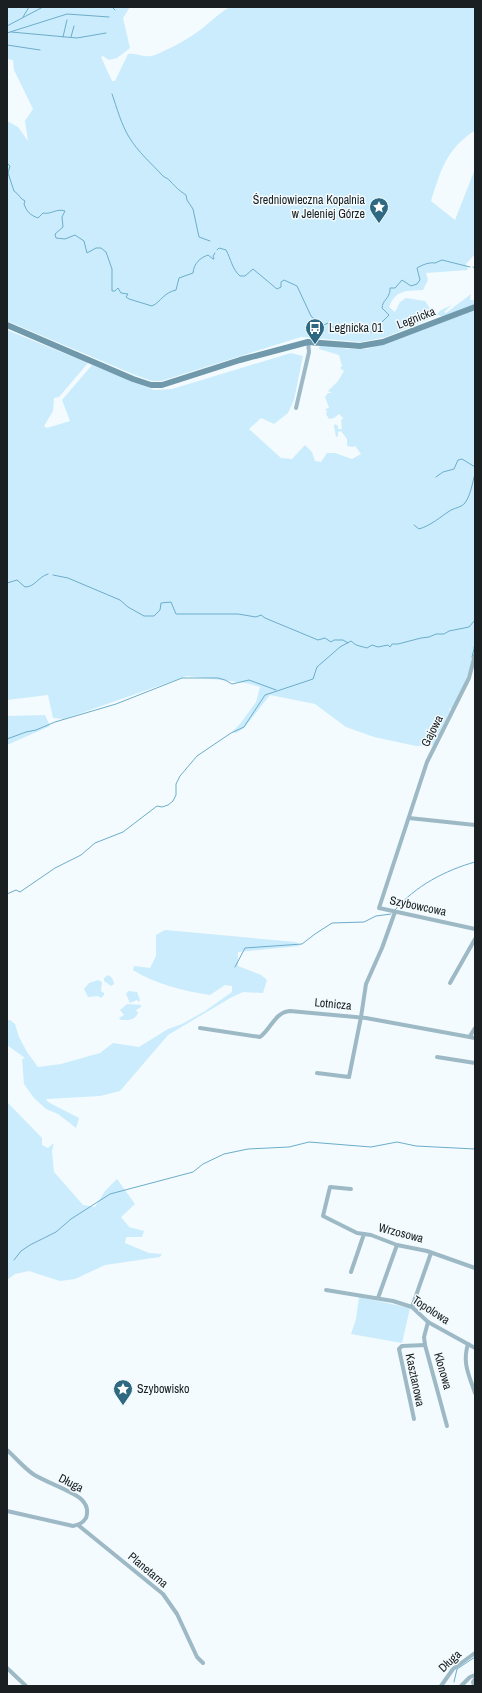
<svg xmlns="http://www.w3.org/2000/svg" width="482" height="1693" font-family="'Archivo Narrow',sans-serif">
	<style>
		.green { fill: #cbecfc }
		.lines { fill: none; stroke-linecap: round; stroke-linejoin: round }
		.stream { stroke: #6cadca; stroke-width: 1 }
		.street { stroke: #9eb9c6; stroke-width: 4 }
		.secondary { stroke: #7099ac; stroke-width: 6 }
		.labels { text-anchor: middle; stroke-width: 3; stroke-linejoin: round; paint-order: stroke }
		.poi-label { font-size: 12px; fill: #1a1f21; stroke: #f3fbfe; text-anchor: start }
		.street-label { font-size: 12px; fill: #1a1f21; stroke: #f3fbfe }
	</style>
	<rect width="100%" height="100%" fill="#f3fbfe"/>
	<g class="green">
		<path d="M7,7H130L123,18L130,48L117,58L109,60L103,56L101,57L112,81H115L128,54C137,52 145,59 155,55C167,50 185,41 196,33C208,25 217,14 230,7H475L474,131C446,150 441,170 431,201L455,220L475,169V254L466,264L468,270L426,273L428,280L423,290C407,291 396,289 389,307L395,312L400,302L406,298L425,301L435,316L441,310L452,305L444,312L446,313L471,294L470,300H475V304L442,317L439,315L386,337L361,342L301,337L161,381H152L135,375L7,321V121L18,127L28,141L25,121L33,109L14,70L13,60L7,59Z"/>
		<path d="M475,310V648C471,671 463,689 452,710L449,708L450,711L433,745L416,746L374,737L346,727L315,704L270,695L244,728L236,733L232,732L240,724L256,702L260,687L246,683L187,676L64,719L53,718L48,695L7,700V330L88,363L59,397L54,398L53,411L44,426L47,428L70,421L62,400L92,365L154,390L172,389L291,353L303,356L294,400L288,413L274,424L261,418L249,429L281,458L292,459L305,445L312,452L315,461L321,462L327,453H335L352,459L361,454L355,446L353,447L347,446V439L341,431L338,432V436L336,437L334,426L335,424L338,426V429H342L341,421L343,418L339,414L334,418L329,419L326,414L327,411L325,409L329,408L325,397L328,393H332L328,391L338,381L344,371L340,368L342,366L339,355L319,349L320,344L348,349H367L390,342Z"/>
		<polygon points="45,715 50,726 7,745 7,716"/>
		<path d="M165,930L296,942L300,946L238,952V966L261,975L267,980L263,993L243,992L232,997L168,1035L120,1091L100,1096L46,1099L48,1102L79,1118L76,1128L58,1114L46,1109L34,1098L24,1084L22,1059L25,1058L7,1045V1020H10L15,1024L19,1037L27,1052L38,1067L61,1064L100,1053L113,1043L139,1047L168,1029L182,1024L205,1011L232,992V986L225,985L210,995C184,991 155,984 133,970L134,966L150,968L156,956V935Z"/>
		<path d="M108,975C112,977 113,979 114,984L111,986L104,981V978Z"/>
		<polygon points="98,980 102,982 101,991 104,993 104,995 101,998 98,996 88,997 84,989 89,983"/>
		<polygon points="128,991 137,992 140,1000 139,1002 137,1000 130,1003 126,994"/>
		<path d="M127,1004L141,1005V1007L136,1010L138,1013C134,1021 129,1020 121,1020L119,1018L124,1015L120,1010Z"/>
		<polygon points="7,1102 42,1138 42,1145 48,1148 54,1143 52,1151 54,1172 83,1205 95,1207 105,1191 117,1179 135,1204 121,1217 129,1227 144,1231 142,1237 126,1237 125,1243 149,1253 162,1254 160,1257 105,1265 75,1279 60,1281 29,1271 15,1274 7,1280"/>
		<polygon points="359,1297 410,1308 402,1343 351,1334 356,1319"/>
	</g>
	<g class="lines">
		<g class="stream">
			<polyline points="112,7 115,10"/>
			<polyline points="23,17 29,7"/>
			<polyline points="7,26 43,7"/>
			<polyline points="11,32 77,38 106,33"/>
			<polyline points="7,33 67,14 109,17"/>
			<polyline points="63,37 67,20"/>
			<polyline points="71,37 74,26"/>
			<polyline points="7,45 40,50"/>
			<path d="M112,94C117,108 121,124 129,137C138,152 151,163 163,176C165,178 168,178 170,181C177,188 177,189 186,195L187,200L193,209L199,237L210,241"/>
			<path d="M7,163L10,166L8,173L14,191C19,194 20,199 25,201L24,204C27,212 30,215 38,218L43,213C50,215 57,208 65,211L62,217L63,227L55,234L56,238L65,239L75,235L84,241L87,253L96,248H101L106,252L112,269V291H115L118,288L121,293L128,294L126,297L129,299L152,306C162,301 163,293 176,290L179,278L193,273C194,263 200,258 208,255L213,259H214L213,256L215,253"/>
			<path d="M217,250L219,248L226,250C231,259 232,269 240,276H245L253,269L277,289L281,287V282L284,280L297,286L311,316L322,326L328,323L331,327H336L340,330L347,328L352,323C357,324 356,326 360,329C365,332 376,333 381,330L380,328L377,329L375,325L381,323L389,315L382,308C383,300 387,300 389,294C390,292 390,290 390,288H395L402,280L411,286L417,284L420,280L417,268C422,265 429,262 435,263L442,260L470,267"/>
			<polyline points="473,267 475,268"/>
			<polyline points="436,477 443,472 454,469 458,460 462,459 475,467"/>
			<path d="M414,525L419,529C432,525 440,517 451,510C455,508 462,507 465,503C471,494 472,484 475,474"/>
			<polyline points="53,575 68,578 120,600 128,607 144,616 154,616 160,610 161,603 171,602 176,614 238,614 256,617 261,615 265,618 318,640 325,638 331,642 334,640 343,640 348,643"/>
			<path d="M7,583L17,580L25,587C35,587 38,577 48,574"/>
			<polyline points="474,648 475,644"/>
			<polyline points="472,657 474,649"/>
			<polyline points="7,739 26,732 36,730 55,722 116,704 182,678 218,678 225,680 232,684 249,680 276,690"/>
			<polyline points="7,894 16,890 20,892 55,868 81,855 95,843 123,832 157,806 162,807 168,805 173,801 176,795 176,784 180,776 197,756 231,733 244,727 265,695 313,679 317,667 340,647 351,641 356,645 367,648 372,645 378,647 388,645 390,647 392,644 398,644 421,638 429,637 436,634 444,634 449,631 469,627 475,620"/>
			<path d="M395,910C415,886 446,870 475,862"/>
			<polyline points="235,967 245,948 302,944 315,934 332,923 364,922 376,916 391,914"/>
			<polyline points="14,1260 21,1251 30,1245 56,1232 71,1219 110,1194 193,1172 203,1164 224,1154 248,1149 289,1147 309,1142 371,1147 397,1142 416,1146 475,1149"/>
			<polyline points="454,1682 457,1669 475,1657"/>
		</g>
		<g class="street">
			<polyline points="296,408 309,352 308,342"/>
			<polyline points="475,655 469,678 427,762 379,908 475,929"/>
			<polyline points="409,818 475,825"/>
			<polyline points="450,983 475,939"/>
			<path d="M200,1028L260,1037C271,1029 275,1012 290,1011L366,1018L475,1038"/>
			<polyline points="470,1036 475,1028"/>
			<polyline points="437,1057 475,1063"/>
			<polyline points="317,1073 349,1077 361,1017 366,984 382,948 395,912"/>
			<polyline points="351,1189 330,1187 323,1216 357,1233 371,1235 397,1245 427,1251 475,1268"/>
			<polyline points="351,1272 364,1234"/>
			<polyline points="326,1290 393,1301 412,1307 428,1322 475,1348"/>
			<polyline points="378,1298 397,1245"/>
			<polyline points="412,1307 431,1253"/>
			<polyline points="428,1322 424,1337 425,1345 447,1426"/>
			<path d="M468,1344C462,1363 469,1375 475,1393"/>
			<polyline points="414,1419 399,1349 402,1346 425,1345"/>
			<path d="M7,1450C16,1458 23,1467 33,1474C45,1482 75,1492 82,1500C87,1505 88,1512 86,1518C83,1523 79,1525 73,1526L7,1511"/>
			<polyline points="78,1525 163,1594 177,1614 197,1657 203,1663"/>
			<polyline points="7,1668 26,1686"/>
			<polyline points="441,1686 453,1669 475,1653"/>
			<polyline points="461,1686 470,1677 475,1675"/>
			<polyline points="474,1686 473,1682 475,1679"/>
		</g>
		<polyline class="secondary" points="7,325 133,379 151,385 162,385 240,360 308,342 360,346 383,342 475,307"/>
	</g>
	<defs>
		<g id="sight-pin" transform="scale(1)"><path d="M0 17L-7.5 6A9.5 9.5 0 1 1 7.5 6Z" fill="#2e6981" stroke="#f3fbfe"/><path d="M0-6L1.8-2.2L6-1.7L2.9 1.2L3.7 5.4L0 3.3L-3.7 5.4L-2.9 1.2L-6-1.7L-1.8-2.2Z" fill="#fff"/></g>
		<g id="bus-pin" transform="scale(1)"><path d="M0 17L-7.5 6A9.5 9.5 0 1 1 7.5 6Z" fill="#2e6981" stroke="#f3fbfe"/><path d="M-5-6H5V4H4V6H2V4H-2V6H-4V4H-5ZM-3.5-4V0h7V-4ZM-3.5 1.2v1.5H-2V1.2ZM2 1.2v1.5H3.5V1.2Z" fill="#fff"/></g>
	</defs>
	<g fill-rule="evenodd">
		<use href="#sight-pin" x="379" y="207"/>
		<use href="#bus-pin" x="315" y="328"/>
		<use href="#sight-pin" x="123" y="1389"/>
	</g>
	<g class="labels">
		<g class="poi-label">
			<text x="365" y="204" text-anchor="end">Średniowieczna Kopalnia<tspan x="365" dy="14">w Jeleniej Górze</tspan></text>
			<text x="329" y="332">Legnicka 01</text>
			<text x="137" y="1393">Szybowisko</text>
		</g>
		<g class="street-label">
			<text transform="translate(416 318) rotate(-21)" y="4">Legnicka</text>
			<text transform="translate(432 731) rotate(-63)" y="4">Gajowa</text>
			<text transform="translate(418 906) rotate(12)" y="4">Szybowcowa</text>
			<text transform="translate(333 1004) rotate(5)" y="4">Lotnicza</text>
			<text transform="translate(401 1233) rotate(15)" y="4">Wrzosowa</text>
			<text transform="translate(431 1310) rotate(33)" y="4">Topolowa</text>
			<text transform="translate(443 1371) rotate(74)" y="4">Klonowa</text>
			<text transform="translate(415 1380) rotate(78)" y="4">Kasztanowa</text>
			<text transform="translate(71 1483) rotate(27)" y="4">Długa</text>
			<text transform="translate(148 1570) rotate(40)" y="4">Planetarna</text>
			<text transform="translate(450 1661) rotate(-43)" y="4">Długa</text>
		</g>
	</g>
	<rect width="482" height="1693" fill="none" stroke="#1a1f21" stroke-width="16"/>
</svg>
